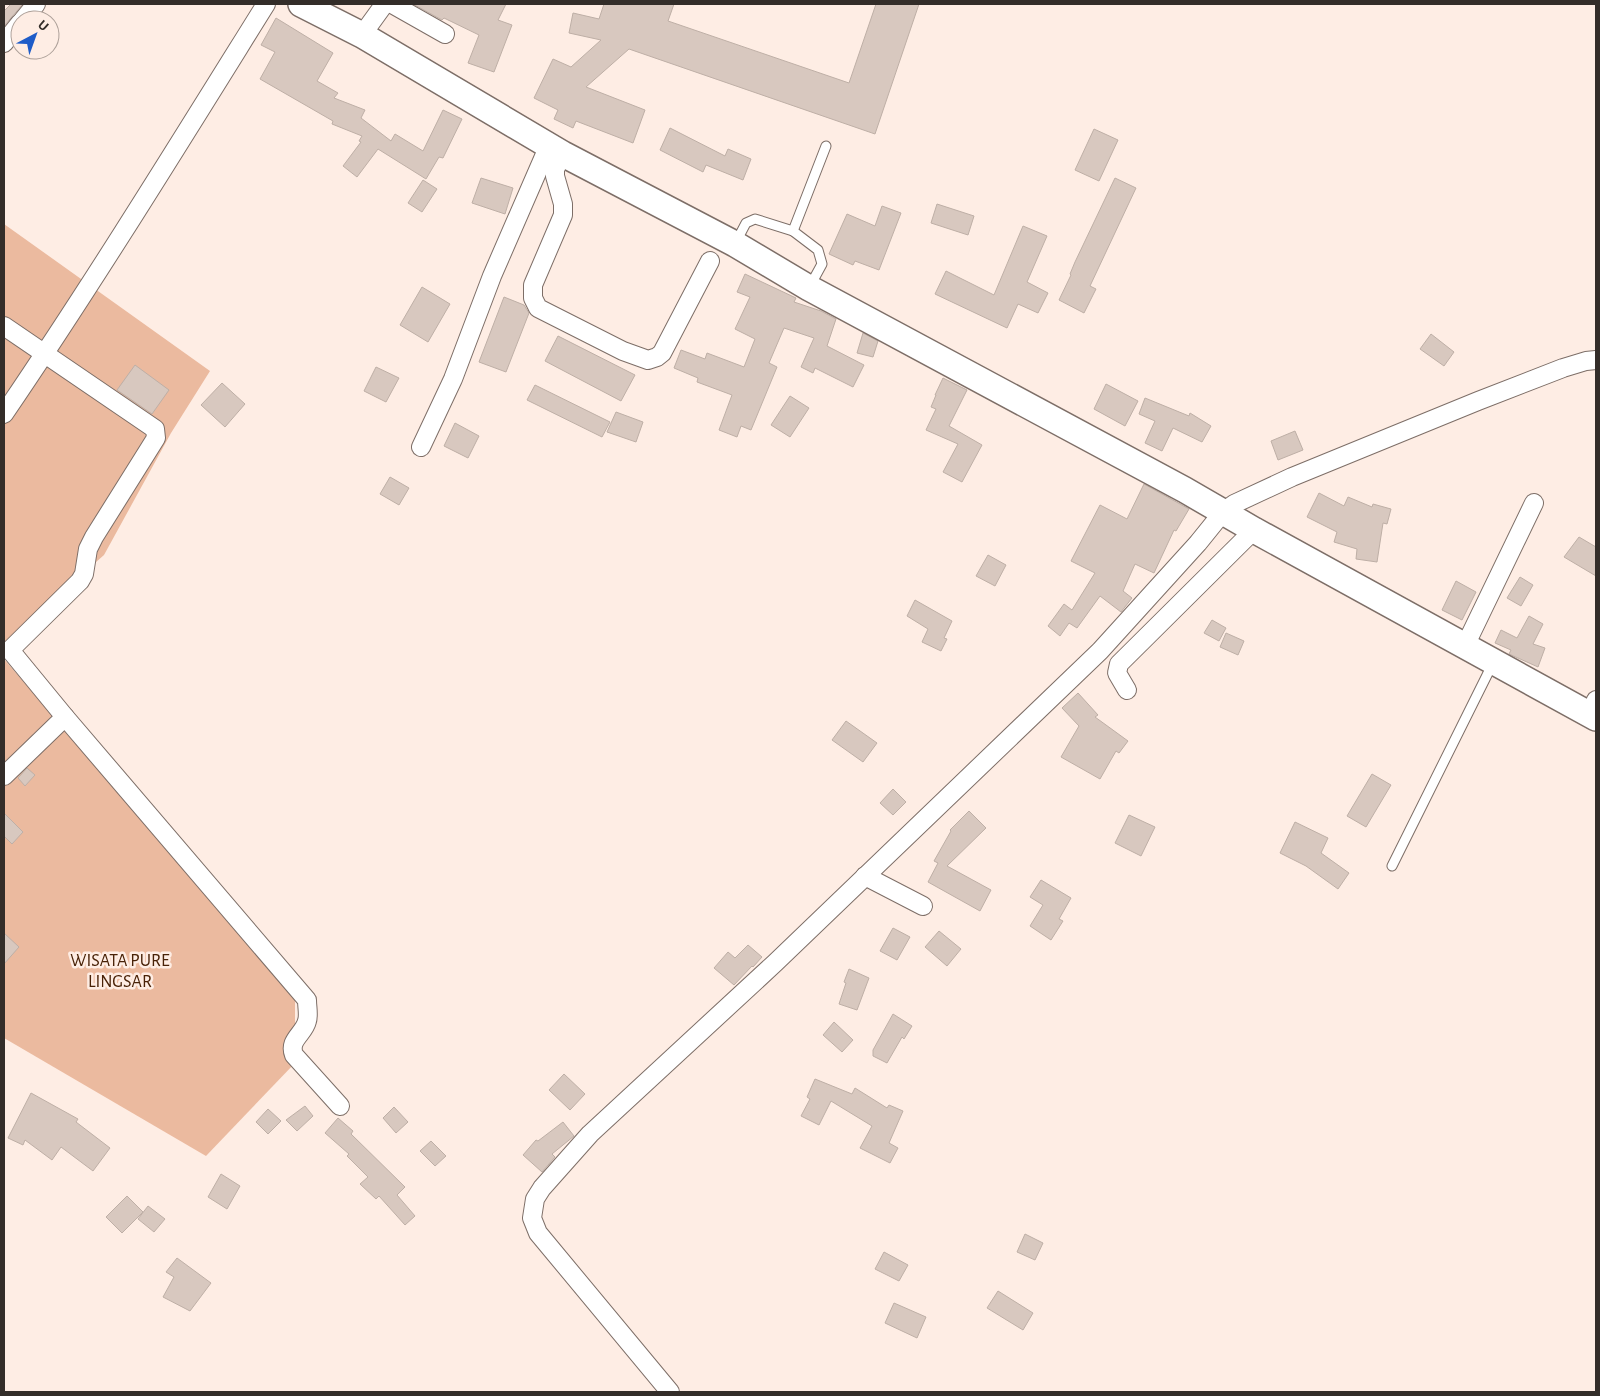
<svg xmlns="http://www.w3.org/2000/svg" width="1600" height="1396" font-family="'Alegreya Sans',sans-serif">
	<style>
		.green { fill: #ebba9f }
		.building { fill: #d8c8bf; stroke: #beafa6 }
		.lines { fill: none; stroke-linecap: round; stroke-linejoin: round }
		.lane-casing { stroke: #7d6e67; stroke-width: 11 }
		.street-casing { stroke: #7d6e67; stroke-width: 20 }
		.secondary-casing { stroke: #7d6e67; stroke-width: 28 }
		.lane { stroke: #fff; stroke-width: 9 }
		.street { stroke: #fff; stroke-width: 18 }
		.secondary { stroke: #fff; stroke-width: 25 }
		.labels { text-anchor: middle; stroke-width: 5; stroke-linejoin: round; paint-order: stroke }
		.park-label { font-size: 18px; fill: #492207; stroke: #feede4 }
	</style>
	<rect width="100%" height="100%" fill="#feede4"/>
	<g class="green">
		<polygon points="4,224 210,371 171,433 104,555 4,643"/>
		<polygon points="4,659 295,996 295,1063 206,1156 4,1038"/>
	</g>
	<g class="building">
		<polygon points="11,4 23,4 4,26 4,11"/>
		<polygon points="413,4 506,4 498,20 512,25 494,72 468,63 479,35 444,18 442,20"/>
		<polygon points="604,4 674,4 668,21 849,83 876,4 919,4 875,134 629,49 586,87 645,110 633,143 576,121 573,128 554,119 558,110 534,98 553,59 571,67 601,40 569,33 573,13 599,19"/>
		<polygon points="276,18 333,53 317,81 338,93 334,98 365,110 361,118 391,141 395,134 423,151 443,110 462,119 443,158 439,157 426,179 378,149 357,177 343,166 361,142 359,141 362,136 332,124 333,121 260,79 275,52 261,45"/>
		<polygon points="670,128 725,156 728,149 751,159 743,180 706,165 703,172 660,150"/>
		<polygon points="1094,129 1118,140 1099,181 1075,170"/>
		<polygon points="481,178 513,188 505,214 472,203"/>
		<polygon points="1115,178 1136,188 1090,286 1096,289 1084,313 1059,300 1071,275 1070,274 1075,262"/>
		<polygon points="423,180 437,189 422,212 408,203"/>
		<polygon points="937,204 974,216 968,235 931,223"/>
		<polygon points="882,206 901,213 879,270 855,261 853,265 829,254 847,214 875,226"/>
		<polygon points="1023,226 1047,236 1027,282 1048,293 1038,313 1018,304 1007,328 935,294 946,271 994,295"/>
		<polygon points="745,274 796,298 794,302 821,311 836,319 827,346 864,365 853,387 815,368 813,373 801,367 814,338 784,328 769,363 777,367 751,430 741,426 737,437 719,430 732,395 697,382 698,378 674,368 681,350 705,359 707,353 744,367 755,339 735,329 750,297 737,292"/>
		<polygon points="422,287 450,304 428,342 400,325"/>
		<polygon points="504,297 524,305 529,313 506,372 479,362"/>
		<polygon points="863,333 878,341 873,357 857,353"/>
		<polygon points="1431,334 1454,352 1444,366 1420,349"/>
		<polygon points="558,336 635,375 621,401 545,361"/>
		<polygon points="135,365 169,390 152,414 117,390"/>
		<polygon points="376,367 399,378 386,402 364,391"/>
		<polygon points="943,378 967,390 949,426 982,445 962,482 943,472 958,444 926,430 936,409 931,407 936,395 935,395"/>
		<polygon points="222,383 245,404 225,427 201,405"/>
		<polygon points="1106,384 1138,401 1125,426 1094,409"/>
		<polygon points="535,385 610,422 602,437 527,400"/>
		<polygon points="790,396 809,408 790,437 771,425"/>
		<polygon points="1145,398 1189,416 1190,413 1211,426 1202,442 1173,428 1162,451 1145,443 1155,421 1139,414"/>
		<polygon points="616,412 643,422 636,442 607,432"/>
		<polygon points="455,423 479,436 468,458 444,446"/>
		<polygon points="1295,431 1303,450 1278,460 1271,441"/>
		<polygon points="390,477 409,488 399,505 380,494"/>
		<polygon points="1144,484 1189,509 1176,531 1174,530 1154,573 1135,564 1123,591 1132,598 1121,612 1100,596 1077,628 1069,623 1060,636 1048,626 1064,604 1072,610 1095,573 1071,561 1100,505 1127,519"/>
		<polygon points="1319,493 1344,506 1348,497 1372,507 1373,504 1391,509 1387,524 1383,523 1377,562 1356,559 1357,549 1334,542 1337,532 1307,517"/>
		<polygon points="1579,537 1596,547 1596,576 1564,557"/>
		<polygon points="988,555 1006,565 995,586 976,576"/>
		<polygon points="1520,577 1533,585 1521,606 1507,598"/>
		<polygon points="1456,581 1476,592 1462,620 1442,610"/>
		<polygon points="915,600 952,621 944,638 947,639 941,651 922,642 928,629 907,616"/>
		<polygon points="1529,616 1543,624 1533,644 1545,648 1538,667 1509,654 1511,650 1495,643 1501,630 1517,638"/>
		<polygon points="1212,620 1226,628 1219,641 1204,633"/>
		<polygon points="1226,633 1244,641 1238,655 1220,647"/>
		<polygon points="1078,693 1098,715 1095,717 1128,741 1119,753 1116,751 1100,779 1061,757 1079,726 1062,708"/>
		<polygon points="846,721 877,743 863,762 832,740"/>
		<polygon points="27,768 35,775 25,786 18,778"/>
		<polygon points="1372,774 1391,785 1366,827 1347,816"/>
		<polygon points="893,789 906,802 893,815 880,803"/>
		<polygon points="969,811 986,828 947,866 991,890 980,911 928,882 938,863 934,861 951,831 950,830"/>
		<polygon points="4,813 23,832 12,844 4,836"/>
		<polygon points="1129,815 1155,827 1141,856 1115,843"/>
		<polygon points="1295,822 1328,838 1321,853 1349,873 1338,889 1306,866 1280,853"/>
		<polygon points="1041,880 1071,898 1059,919 1063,921 1051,940 1030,926 1043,905 1030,897"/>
		<polygon points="893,928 910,937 897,960 880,951"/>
		<polygon points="939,931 961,949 947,966 925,947"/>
		<polygon points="4,933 19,947 4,964"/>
		<polygon points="748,945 762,957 753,967 752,966 734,985 714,968 728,952 735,958"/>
		<polygon points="849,969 869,978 857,1010 839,1004 846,983 844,982"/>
		<polygon points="893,1014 912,1026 904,1039 902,1037 887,1063 873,1056 873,1050"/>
		<polygon points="834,1022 853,1040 842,1052 823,1035"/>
		<polygon points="564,1074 585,1094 570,1110 549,1090"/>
		<polygon points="815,1079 852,1094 855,1088 887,1108 889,1105 903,1111 889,1143 898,1148 890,1163 860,1148 872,1126 831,1101 819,1125 801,1116 810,1099 807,1097"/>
		<polygon points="31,1093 78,1119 76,1122 110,1148 93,1171 61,1147 52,1160 25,1140 23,1145 8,1138"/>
		<polygon points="305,1106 313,1116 297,1131 286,1120"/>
		<polygon points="394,1107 408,1122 396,1133 383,1118"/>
		<polygon points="268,1109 281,1121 268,1134 256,1122"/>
		<polygon points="338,1118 353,1131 351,1134 405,1187 397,1195 415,1216 405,1225 379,1196 376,1199 360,1184 368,1177 347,1156 349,1154 325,1133"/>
		<polygon points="563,1122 574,1136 552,1154 555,1157 542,1172 523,1155 536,1140 538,1141"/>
		<polygon points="431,1141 446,1156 435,1166 420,1151"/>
		<polygon points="221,1174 240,1186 227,1209 208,1197"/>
		<polygon points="127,1196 143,1212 122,1233 106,1217"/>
		<polygon points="148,1206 165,1219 154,1232 138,1219"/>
		<polygon points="1025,1234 1043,1243 1035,1260 1017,1252"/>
		<polygon points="884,1252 908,1265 899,1281 875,1269"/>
		<polygon points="177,1258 211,1283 190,1311 163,1297 174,1277 166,1272"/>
		<polygon points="998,1291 1033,1313 1023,1330 987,1308"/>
		<polygon points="894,1303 926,1317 917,1338 885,1323"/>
	</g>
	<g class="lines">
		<g class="lane-casing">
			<g id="lane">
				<polyline points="793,231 826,146"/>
				<polyline points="736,242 746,223 755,219 793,231 818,250 822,264 810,286"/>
				<polyline points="1392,866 1493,663"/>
			</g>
		</g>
		<g class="street-casing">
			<g id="street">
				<polyline points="392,4 445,34"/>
				<polyline points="23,20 36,4"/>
				<polyline points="362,35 383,6 386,4"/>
				<polyline points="4,43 20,23"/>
				<polyline points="563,154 555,169 555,176 563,204 563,215 533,285 533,298 538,308 623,351 648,360 657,357 662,353 710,261"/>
				<path d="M4,326L155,429L156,438L94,537L88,549L84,574L80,581L10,650L65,717L307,1000C307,1007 309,1015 307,1021C304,1034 288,1040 294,1055L340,1106"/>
				<path d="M4,414C95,280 180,142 266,4"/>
				<polyline points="421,447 453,379 492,276 549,145"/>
				<polyline points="1465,646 1534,503"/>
				<polyline points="1127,690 1117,673 1119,664 1254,530"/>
				<polyline points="1590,714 1596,700"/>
				<polyline points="4,776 65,717"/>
				<polyline points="865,876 923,906"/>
				<polyline points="670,1392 538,1233 532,1218 535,1199 542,1188 590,1134 775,963 1100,651 1198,543 1223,512 1234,504 1292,477 1478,401 1563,368 1586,361 1596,360"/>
			</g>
		</g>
		<g class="secondary-casing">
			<polyline id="secondary" points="301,4 362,35 563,154 735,244 809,288 1185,490 1254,530 1596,718"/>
		</g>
		<use href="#lane" class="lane"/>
		<use href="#street" class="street"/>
		<use href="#secondary" class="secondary"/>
	</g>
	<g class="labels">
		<g class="park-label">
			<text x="120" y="966">WISATA PURE<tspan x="120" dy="21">LINGSAR</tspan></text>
		</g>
	</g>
	<rect width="1600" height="1396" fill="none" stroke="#332d29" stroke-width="10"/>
	<g transform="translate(35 35) rotate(41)"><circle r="24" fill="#feede4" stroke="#ada099"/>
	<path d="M0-4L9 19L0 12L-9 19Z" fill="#1e5cc8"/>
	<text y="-8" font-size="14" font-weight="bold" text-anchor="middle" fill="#332d29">U</text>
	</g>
</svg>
